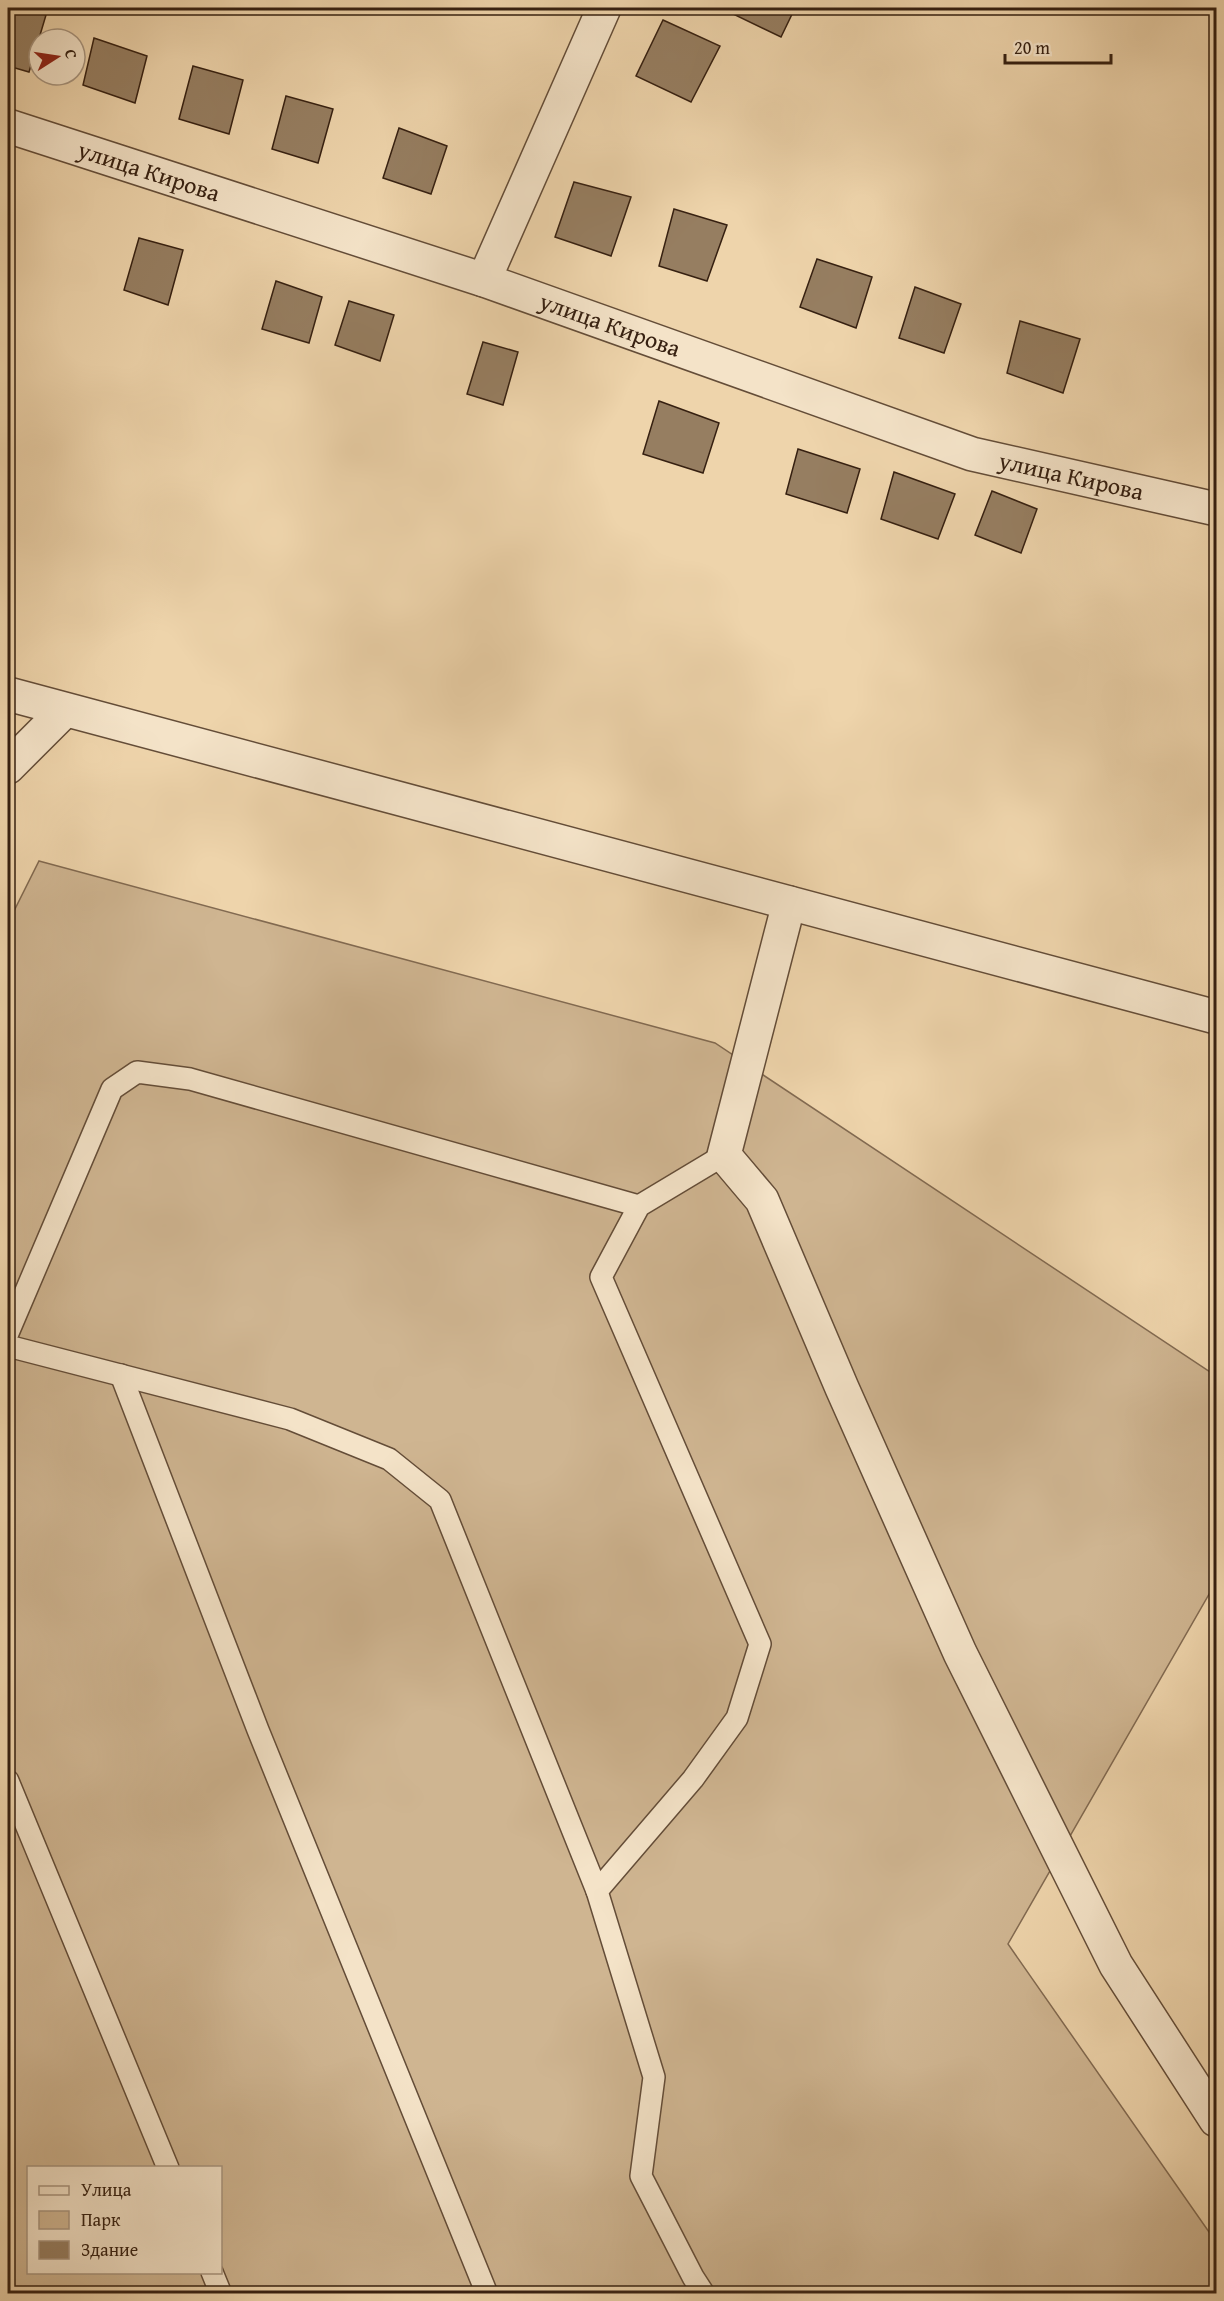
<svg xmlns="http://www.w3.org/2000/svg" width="1224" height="2301" font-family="'Gentium Book Plus',serif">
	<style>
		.green { fill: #cfb591; stroke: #826a51; stroke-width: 1.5; fill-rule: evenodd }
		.building { fill: #967e61; stroke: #362011; stroke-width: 1.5 }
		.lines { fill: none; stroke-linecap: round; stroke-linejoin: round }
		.service-casing { stroke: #644d38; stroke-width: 24 }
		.minor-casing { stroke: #644d38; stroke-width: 36 }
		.service { stroke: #f4e3c8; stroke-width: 21 }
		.minor { stroke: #f4e3c8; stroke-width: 33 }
		.labels { text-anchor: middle; stroke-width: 5; stroke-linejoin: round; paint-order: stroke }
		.street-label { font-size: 24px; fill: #362011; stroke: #f4e3c8 }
	</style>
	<rect width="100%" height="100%" fill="#eed4ab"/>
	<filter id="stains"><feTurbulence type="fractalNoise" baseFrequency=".00333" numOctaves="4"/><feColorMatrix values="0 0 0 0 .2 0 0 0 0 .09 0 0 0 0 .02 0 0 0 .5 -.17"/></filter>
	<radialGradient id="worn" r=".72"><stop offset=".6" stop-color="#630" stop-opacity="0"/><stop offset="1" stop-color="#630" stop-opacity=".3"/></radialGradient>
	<path class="green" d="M39,861L715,1043L1216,1376V1582L1008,1944L1216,2242V2293H8V923ZM28,2168H220V2272H28Z"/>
	<g class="building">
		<polygon points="8,8 21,8 46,15 29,72 8,66"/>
		<polygon points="736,8 795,8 781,37 733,14"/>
		<polygon points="663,20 720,46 691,102 636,76"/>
		<polygon points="94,38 147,56 135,103 83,85"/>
		<polygon points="193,66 243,80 229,134 179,119"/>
		<polygon points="286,96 333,109 318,163 272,149"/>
		<polygon points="399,128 447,146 431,194 383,178"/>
		<polygon points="574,182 631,197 611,256 555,237"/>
		<polygon points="674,209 727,225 707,281 659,266"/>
		<polygon points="139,238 183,250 168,305 124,290"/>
		<polygon points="817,259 872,277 856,328 800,307"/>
		<polygon points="276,281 322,297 309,343 262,329"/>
		<polygon points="915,287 961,304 944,353 899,338"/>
		<polygon points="349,301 394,315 380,361 335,345"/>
		<polygon points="1020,321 1080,339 1063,393 1007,373"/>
		<polygon points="483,342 518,352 503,405 467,394"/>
		<polygon points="659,401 719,423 703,473 643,454"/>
		<polygon points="798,449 860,469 847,513 786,494"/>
		<polygon points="894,472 955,494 938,539 881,519"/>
		<polygon points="992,491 1037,509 1021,553 975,535"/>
	</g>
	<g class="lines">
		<g class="service-casing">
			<g id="service">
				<polyline points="8,1333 112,1089 137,1072 190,1079 639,1206"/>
				<polyline points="8,1346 290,1419 389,1459 440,1500 597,1891"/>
				<polyline points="121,1375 258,1730 487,2294"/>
				<polyline points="8,1781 168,2168"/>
				<polyline points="212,2272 221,2294"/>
				<polyline points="704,2294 693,2277 641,2176 654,2077 597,1891 693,1779 737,1718 760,1644 601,1277 639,1206 724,1155"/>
			</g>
		</g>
		<g class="minor-casing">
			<g id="minor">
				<path id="s1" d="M8,126L484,280L972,454L1216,509"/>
				<polyline points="484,280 604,8"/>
				<polyline points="8,694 1216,1017"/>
				<polyline points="8,767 65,710"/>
				<polyline points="789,903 724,1155 762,1200 842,1388 960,1653 1116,1965 1216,2120"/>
			</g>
		</g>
		<use href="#service" class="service"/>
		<use href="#minor" class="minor"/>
	</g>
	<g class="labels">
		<g class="street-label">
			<text dy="8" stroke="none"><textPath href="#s1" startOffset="148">улица Кирова</textPath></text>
			<text dy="8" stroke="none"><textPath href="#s1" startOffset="634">улица Кирова</textPath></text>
			<text dy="8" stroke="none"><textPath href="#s1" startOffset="1120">улица Кирова</textPath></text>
		</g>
	</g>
	<rect width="1224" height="2301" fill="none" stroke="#eed4ab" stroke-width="30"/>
	<rect x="9" y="9" width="1206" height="2283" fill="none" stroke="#362011" stroke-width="3"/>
	<rect x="15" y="15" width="1194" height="2271" fill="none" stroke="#362011" stroke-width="1.5"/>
	<rect x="27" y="2166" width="195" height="108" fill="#f4e3c8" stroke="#a8957f" stroke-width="1.5"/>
	<rect x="39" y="2186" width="30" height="9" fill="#f4e3c8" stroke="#a8957f" stroke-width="1.5"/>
	<text x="81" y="2196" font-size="18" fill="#362011">Улица</text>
	<rect x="39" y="2211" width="30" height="18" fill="#cfb591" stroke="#a8957f" stroke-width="1.5"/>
	<text x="81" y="2226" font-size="18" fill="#362011">Парк</text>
	<rect x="39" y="2241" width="30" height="18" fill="#967e61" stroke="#a8957f" stroke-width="1.5"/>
	<text x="81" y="2256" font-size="18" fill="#362011">Здание</text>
	<g transform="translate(57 57) rotate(78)"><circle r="28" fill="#f4e3c8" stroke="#a8957f" stroke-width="1.5"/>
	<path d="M0-4.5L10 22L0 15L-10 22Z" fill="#8f2418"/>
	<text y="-9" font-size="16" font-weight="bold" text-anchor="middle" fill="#362011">С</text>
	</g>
	<path d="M1005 54v9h106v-9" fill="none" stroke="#362011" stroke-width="3"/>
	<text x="1014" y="54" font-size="18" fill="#362011" stroke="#f4e3c8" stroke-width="4.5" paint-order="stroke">20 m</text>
	<rect width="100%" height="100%" filter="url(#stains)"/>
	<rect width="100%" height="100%" fill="url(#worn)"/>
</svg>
